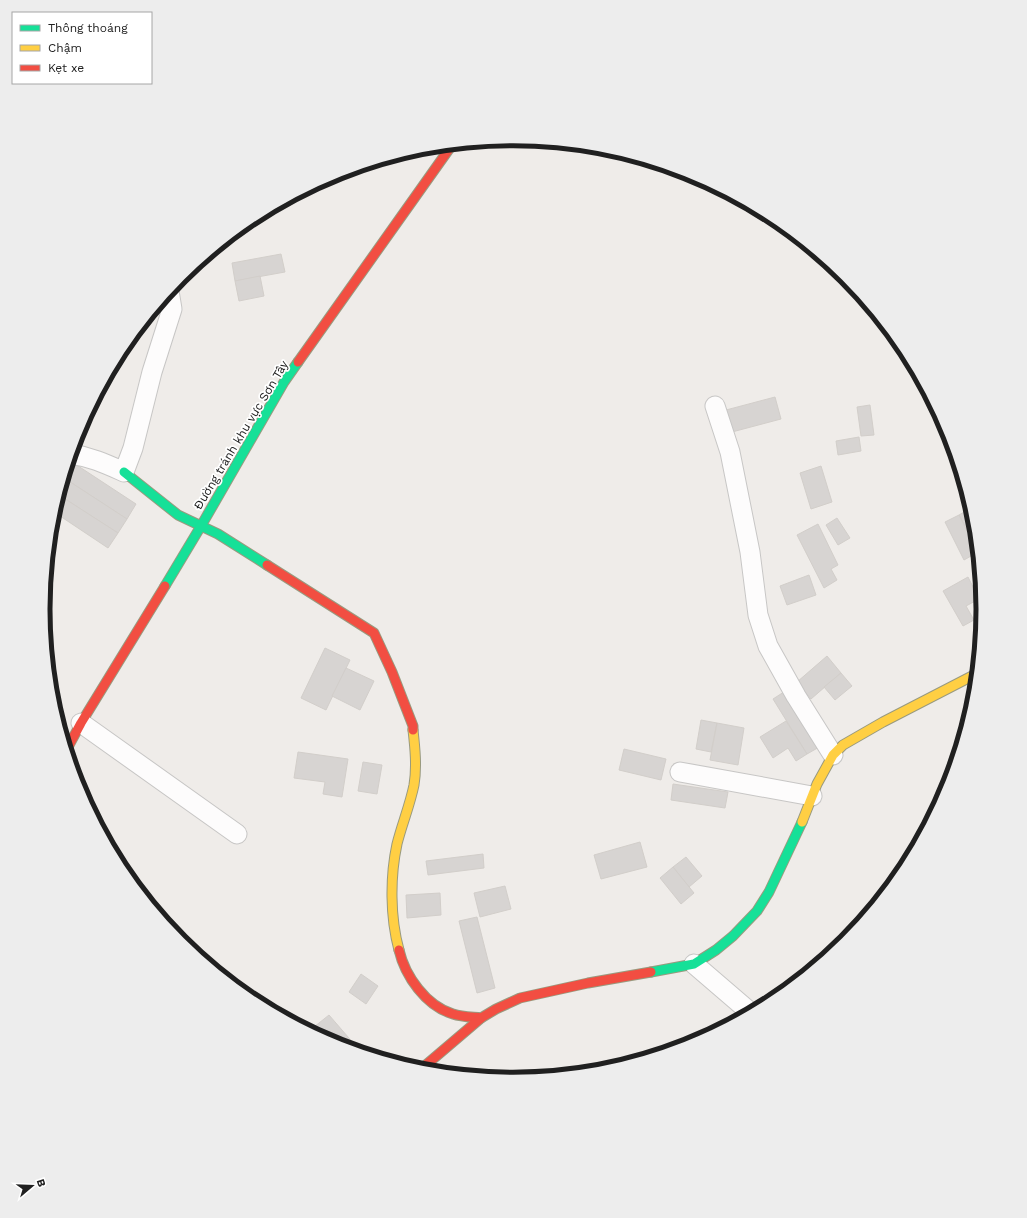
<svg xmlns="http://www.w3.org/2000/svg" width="1027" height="1218" font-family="'Work Sans',sans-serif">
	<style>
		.building { fill: #d7d4d2; stroke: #d2ceca }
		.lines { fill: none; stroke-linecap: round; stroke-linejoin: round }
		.street-casing { stroke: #c7c6c5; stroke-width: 21 }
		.fast-casing { stroke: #999a7f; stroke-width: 11 }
		.slow-casing { stroke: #999a7f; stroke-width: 11 }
		.jam-casing { stroke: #999a7f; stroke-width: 11 }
		.street { stroke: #fdfcfc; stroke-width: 19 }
		.fast { stroke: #16e098; stroke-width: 9 }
		.slow { stroke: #ffcf43; stroke-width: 9 }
		.jam { stroke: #f24e42; stroke-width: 9 }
		.labels { text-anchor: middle; stroke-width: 3.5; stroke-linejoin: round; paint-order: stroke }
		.street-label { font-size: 12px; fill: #202020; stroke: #fff }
		.rim { fill: none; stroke: #202020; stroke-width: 5 }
	</style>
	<rect width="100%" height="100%" fill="#efece9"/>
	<g class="building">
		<polygon points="281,254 285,272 235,281 232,263"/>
		<polygon points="260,276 264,296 239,301 235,281"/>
		<polygon points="775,397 781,419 732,432 726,410"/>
		<polygon points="870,405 874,435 861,436 857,407"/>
		<polygon points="859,437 861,451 838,455 836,441"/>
		<polygon points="69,460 136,504 127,519 64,478"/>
		<polygon points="821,466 832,502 811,509 800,473"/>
		<polygon points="64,478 127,519 118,533 59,495"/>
		<polygon points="59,495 118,533 108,548 54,512"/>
		<polygon points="971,508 975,517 978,552 959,515"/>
		<polygon points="959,515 978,552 964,560 945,522"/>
		<polygon points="837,518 850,538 838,545 826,525"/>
		<polygon points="818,524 838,565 831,569 837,580 824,588 797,535"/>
		<polygon points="809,575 816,595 787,605 780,586"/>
		<polygon points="968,577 979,599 966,606 974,620 963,626 943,591"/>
		<polygon points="325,648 350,660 326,710 301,698"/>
		<polygon points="827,656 841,673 811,699 797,682"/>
		<polygon points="346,668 374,681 360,710 332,696"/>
		<polygon points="841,673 852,686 835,700 824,687"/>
		<polygon points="787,690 821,746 807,754 773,699"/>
		<polygon points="701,720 717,723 711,752 696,749"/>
		<polygon points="786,721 807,754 796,761 788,748 773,758 760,737"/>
		<polygon points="717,723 744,728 738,765 710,760"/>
		<polygon points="624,749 666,759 661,780 619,770"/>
		<polygon points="298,752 348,759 342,797 323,794 325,782 294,778"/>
		<polygon points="363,762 382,765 377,794 358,791"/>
		<polygon points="673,784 728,792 725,808 671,800"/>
		<polygon points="640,842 647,867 601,879 594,855"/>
		<polygon points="483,854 484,868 428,875 426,861"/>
		<polygon points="686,857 702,876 689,887 673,867"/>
		<polygon points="673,867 694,893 681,904 660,878"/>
		<polygon points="505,886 511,909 480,917 474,893"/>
		<polygon points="440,893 441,915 407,918 406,895"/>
		<polygon points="477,917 495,988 477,993 459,921"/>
		<polygon points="361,974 378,986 366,1004 349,992"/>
		<polygon points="329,1015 361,1052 333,1044 324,1038 314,1027"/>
	</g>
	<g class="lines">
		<g class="street-casing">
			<g id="street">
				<polyline points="715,406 730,452 750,552 758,615 768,646 796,696 833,755"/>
				<path d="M71,454C91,457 106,464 124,472L133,448L152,372L172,309L169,291"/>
				<polyline points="81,723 237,834"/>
				<polyline points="680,772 812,796"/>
				<polyline points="694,964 751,1013"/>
			</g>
		</g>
		<g class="fast-casing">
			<g id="fast">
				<polyline points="124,472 178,515 218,534 267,565"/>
				<polyline points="165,586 201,526 284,382 298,362"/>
				<polyline points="651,972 694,964 716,950 733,936 757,911 769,892 802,822"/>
			</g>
		</g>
		<g class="slow-casing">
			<g id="slow">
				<polyline points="802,822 817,784 833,755 843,745 883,722 978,673"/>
				<path d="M399,950C390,917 390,877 397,844C402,824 410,805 414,785C417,767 415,748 413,730"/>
			</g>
		</g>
		<g class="jam-casing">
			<g id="jam">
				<polyline points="298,362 452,145"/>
				<polyline points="267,565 374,633 392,672 413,726 413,730"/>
				<polyline points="67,749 81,723 165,586"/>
				<path d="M399,950C405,976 426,1006 453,1014C462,1017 472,1017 481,1018"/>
				<polyline points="420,1070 481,1018 496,1009 520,998 588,983 651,972"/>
			</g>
		</g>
		<use href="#street" class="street"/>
		<use href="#fast" class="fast"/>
		<use href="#slow" class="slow"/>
		<use href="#jam" class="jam"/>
	</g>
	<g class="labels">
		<g class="street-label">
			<text transform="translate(241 435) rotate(-59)" y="4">Đường tránh khu vực Sơn Tây</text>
		</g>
	</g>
	<path d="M0 0H1027V1218H0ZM50 609a463 463 0 1 1 926 0a463 463 0 1 1-926 0Z" fill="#ededed" fill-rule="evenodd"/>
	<path class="rim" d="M50 609a463 463 0 1 1 926 0a463 463 0 1 1-926 0Z"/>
	<rect x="12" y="12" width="140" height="72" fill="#ffffff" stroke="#a6a6a6"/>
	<rect x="20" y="25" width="20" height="6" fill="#16e098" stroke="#a6a6a6"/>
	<text x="48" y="32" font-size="12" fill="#202020">Thông thoáng</text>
	<rect x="20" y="45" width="20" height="6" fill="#ffcf43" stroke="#a6a6a6"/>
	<text x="48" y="52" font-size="12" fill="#202020">Chậm</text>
	<rect x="20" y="65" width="20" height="6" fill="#f24e42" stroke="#a6a6a6"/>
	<text x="48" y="72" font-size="12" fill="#202020">Kẹt xe</text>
	<g transform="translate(32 1186) rotate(71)" stroke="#ffffff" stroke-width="3" paint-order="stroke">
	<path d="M0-3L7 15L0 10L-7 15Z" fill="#202020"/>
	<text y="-6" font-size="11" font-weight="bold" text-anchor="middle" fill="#202020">B</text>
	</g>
</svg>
